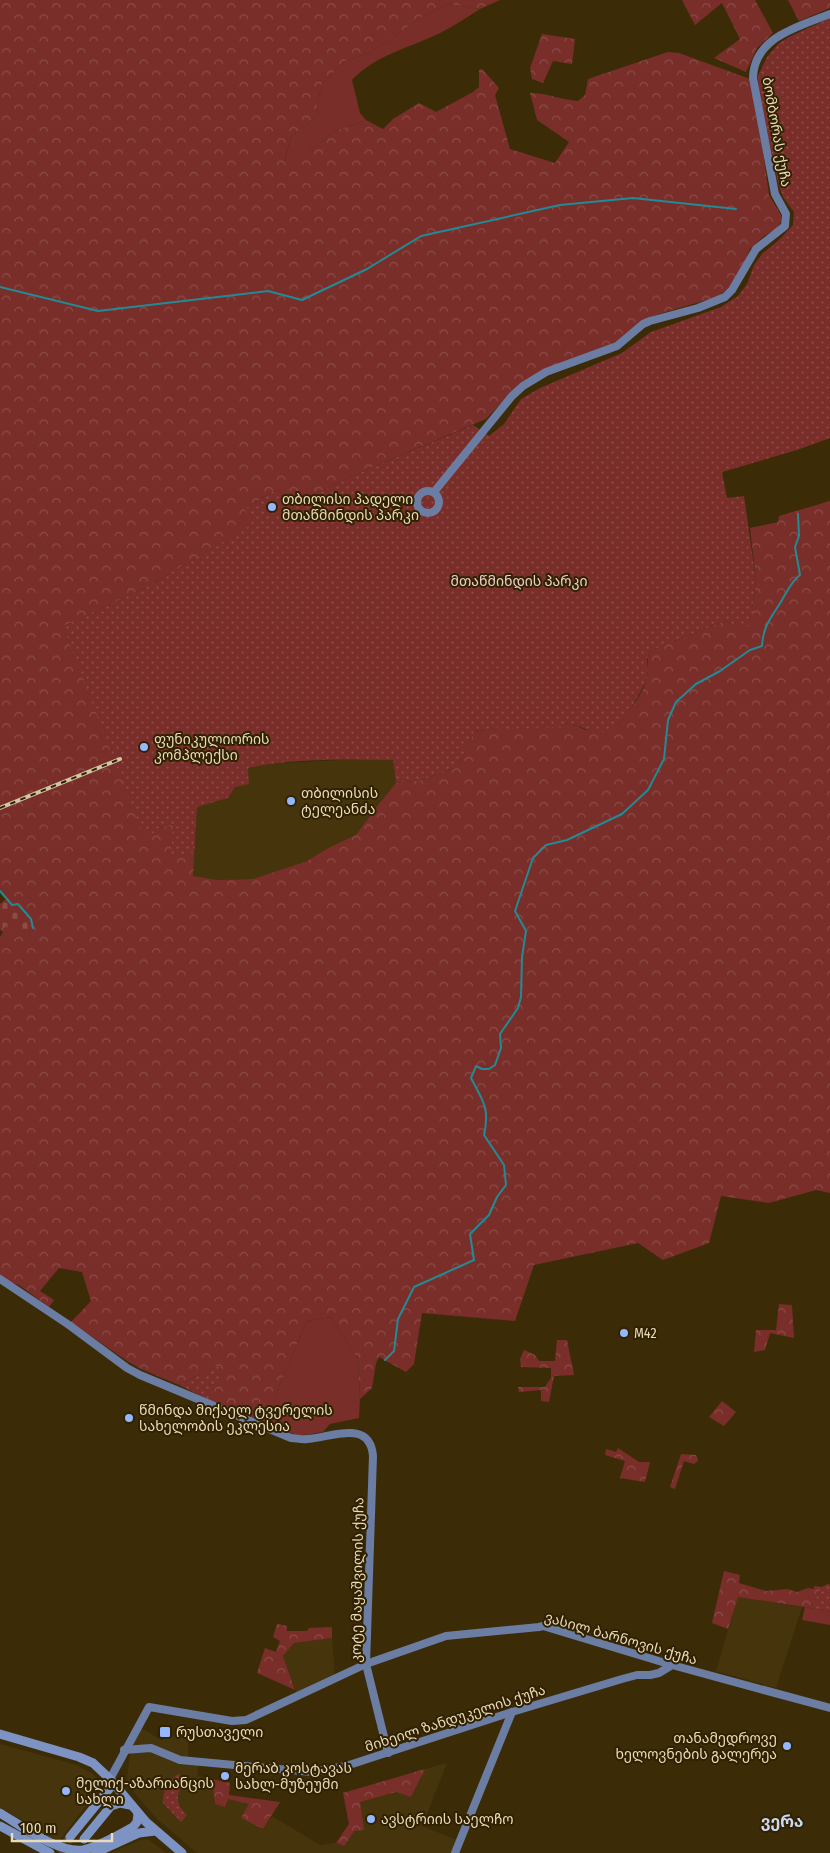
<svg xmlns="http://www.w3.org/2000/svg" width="830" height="1853" font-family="'Fira Sans Condensed','Noto Sans Georgian',sans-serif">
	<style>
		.built { fill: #46350c }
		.grass { fill: #792e2a }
		.forest { fill: url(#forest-crowns) }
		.cemetery { fill: url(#cemetery-stones) }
		.park { fill: url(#park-dots) }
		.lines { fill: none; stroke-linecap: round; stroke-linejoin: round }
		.stream { stroke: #218b96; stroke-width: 2 }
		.primary-tunnel { stroke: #554622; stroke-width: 9; stroke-dasharray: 9 4.5; stroke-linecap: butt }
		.secondary { stroke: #6c7da3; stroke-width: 8 }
		.primary { stroke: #7d93c4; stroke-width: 9 }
		.rail-casing { stroke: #d3c4a3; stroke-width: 4 }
		.rail { stroke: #302200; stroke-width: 2; stroke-dasharray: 5.5; stroke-linecap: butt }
		.poi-dot { fill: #96b6fd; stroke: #302200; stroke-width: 2 }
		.labels { text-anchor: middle; stroke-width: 4; stroke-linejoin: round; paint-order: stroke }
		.street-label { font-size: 14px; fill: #eadaba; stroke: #302200 }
		.poi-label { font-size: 14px; fill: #eadaba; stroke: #302200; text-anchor: start }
		.park-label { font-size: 14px; fill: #edcdca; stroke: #302200 }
		.quarter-label { font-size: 16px; font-weight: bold; fill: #cbd8f3; stroke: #302200 }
	</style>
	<defs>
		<pattern id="forest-crowns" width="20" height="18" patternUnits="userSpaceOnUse" patternTransform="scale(1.25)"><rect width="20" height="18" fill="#792e2a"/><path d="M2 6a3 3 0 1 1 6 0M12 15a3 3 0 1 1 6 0" fill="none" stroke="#8c4c47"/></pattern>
		<pattern id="cemetery-stones" width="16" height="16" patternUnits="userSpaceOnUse" patternTransform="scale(1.25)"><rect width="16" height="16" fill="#792e2a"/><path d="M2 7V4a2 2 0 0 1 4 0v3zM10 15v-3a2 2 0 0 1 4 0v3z" fill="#8c4c47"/></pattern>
		<pattern id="park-dots" width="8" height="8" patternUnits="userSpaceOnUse" patternTransform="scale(1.25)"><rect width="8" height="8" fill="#792e2a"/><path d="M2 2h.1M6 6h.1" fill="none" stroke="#8c4c47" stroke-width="1.8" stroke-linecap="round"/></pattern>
	</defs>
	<rect width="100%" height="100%" fill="#3b2c07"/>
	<g class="built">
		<polygon points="358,759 393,760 396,783 378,805 356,835 330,847 307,861 253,879 217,880 193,877 197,807 228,798 248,768 268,764"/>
		<polygon points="738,1597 802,1607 776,1688 716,1671"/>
		<polygon points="332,1638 335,1677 297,1694 283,1656 294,1643"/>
		<polygon points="139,1727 163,1741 165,1736 188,1738 188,1760 199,1761 197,1776 212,1779 215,1805 228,1799 250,1804 241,1818 263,1829 272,1816 320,1845 336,1843 344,1846 359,1802 396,1792 411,1797 425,1769 447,1763 422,1826 457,1840 452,1853 197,1853 157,1819 136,1795 127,1778 132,1742"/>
		<polygon points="0,1744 77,1765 93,1774 102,1785 58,1842 0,1807"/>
		<polygon points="148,1839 166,1853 111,1853 140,1840"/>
	</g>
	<g class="grass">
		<path d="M449,4L480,9C467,17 454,26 440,33C410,48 375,55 352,80L360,113L366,120L335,131L301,158L284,163L291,137L318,115L317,105L322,84L345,61L371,52L422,17Z"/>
		<polygon points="331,1317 358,1359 360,1399 359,1418 330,1424 323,1432 298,1436 269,1424 277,1391 307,1321"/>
		<polygon points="805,1607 830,1612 830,1625 802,1620"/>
	</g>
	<g class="forest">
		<path d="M0,0H500L480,9L449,4L422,17L371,52L345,61L322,84L317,105L318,115L291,137L284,162L301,158L335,131L366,120L383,129L393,119L419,103L436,112L473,92L479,87V70L482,69L499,88L495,95L510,149L555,163L569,142L537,120L530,93C548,93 561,100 578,101L585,95L588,79L668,52L679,53L750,79L755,110L762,144L769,195L781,215V222L776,229L764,236L750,249L742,268L728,289L717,297L659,314L644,320L617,343L528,378L511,393L486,419L368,469L287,507L278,488L245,509L254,524L143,589L62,627L157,829L173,824L196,810L197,807L193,876L217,880L253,879L307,861L330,847L356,835L378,805L396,783L422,780L458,767L474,732L501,727H557L569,723L586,730L617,727C626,717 645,691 647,678C648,668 646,660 650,651L725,621L741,628L752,609L756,580L750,528L778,522L779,516L830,501V1193L816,1190L769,1203L721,1196L709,1243L663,1260L638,1243L534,1265L515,1321L422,1313L414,1364L406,1372L379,1357L376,1363L372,1388L360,1399L358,1359L331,1317L307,1321L277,1391L269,1424L209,1400L221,1370L217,1366L179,1385L141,1369L127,1361L71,1322L91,1301L82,1272L59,1268L40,1291L54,1300L49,1307L19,1285L0,1279V937L3,932L0,930V925L3,927L6,925L9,928L21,927L28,934L31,928L25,915L12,906L0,893Z"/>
		<polygon points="682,0 755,0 773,33 757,48 746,72 714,58 740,39 722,3 695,25"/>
		<polygon points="788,0 830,0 830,8 799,21"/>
		<polygon points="542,34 575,39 572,64 553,61 543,83 532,79 530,68"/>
		<polygon points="779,1304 792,1305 794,1338 770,1333 765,1350 754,1352 756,1330 776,1330"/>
		<polygon points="557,1340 567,1340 574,1375 554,1376 549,1402 541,1401 541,1390 519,1392 518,1387 545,1387 551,1378 551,1368 521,1367 520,1359 524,1350 535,1355 539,1361 555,1361"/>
		<polygon points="722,1401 736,1412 724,1426 709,1417"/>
		<polygon points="618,1448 639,1462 650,1462 645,1482 620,1478 625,1461 605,1455 606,1449 616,1452"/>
		<polygon points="681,1454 696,1455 698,1461 694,1464 684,1461 675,1489 670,1487"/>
		<polygon points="724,1571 740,1575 739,1583 766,1591 787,1589 797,1592 808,1588 814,1589 814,1586 822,1587 811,1608 738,1597 728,1629 712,1623"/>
		<polygon points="277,1624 287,1626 287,1631 307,1631 309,1628 332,1627 332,1638 294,1643 283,1656 295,1690 257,1673 265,1648 276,1652 280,1641 273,1637"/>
		<polygon points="425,1769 411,1797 396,1792 360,1802 364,1830 354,1831 344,1846 336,1843 349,1824 343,1793"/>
		<polygon points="212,1779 230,1783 229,1795 280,1802 263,1829 241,1818 249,1804 228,1799 225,1807 215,1804"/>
	</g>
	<polygon class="cemetery" points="6,899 12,906 17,905 27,917 31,928 28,935 21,927 11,932 6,925 3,928 0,925 0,904"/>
	<g class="park">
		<path d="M830,18V438L797,450L722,472L727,498L744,496L756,580L752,609L754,613L748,625L741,628L725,621L650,651L647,659V680L630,711L617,727L606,732H594L569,723L557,727L504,729L501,727L474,732L458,767L422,780L396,783L393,760C345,759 295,758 248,768L249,784L235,787L228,798L197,807L192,857L171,854L173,824L157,829L155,834L140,828L68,639L61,627L143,589L253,524L245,509L278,488L287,507L368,469L473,425L489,436L504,424L521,399L540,388L622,353L651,332L721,307L738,296L747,284L754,265L762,254L781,238L793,225L794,212L783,197L779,186L759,96L758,76L767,57L779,43L791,36Z"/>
		<polygon points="217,1366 222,1370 209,1400 179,1385"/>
		<polygon points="828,1584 830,1585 830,1612 811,1608 822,1587"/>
		<path d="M178,1774L188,1781C174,1791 175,1804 187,1815L181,1822L163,1803C163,1790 167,1782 178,1774Z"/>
	</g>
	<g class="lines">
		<g class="stream">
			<polyline points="0,287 98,311 268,291 302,300 367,269 421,236 560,205 633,198 736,209"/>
			<polyline points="0,891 12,905 18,904 31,919 33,928"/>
			<path d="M385,1360L394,1351L398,1319L414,1287L474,1260L470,1234L489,1215L497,1197L506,1185L504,1165L484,1135C490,1108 483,1101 471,1078L476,1066L482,1069H489L495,1065L501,1048L500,1034L518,1008L521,997L522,957L526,931L515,911L533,858L546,845L567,840L622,814L648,790L664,759L668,720L676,702L696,684L720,671L750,650L762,646C763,625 772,617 782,600C788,590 791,582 800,575L795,547L799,536L798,514"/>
		</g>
		<polyline class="primary-tunnel" points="60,1853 70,1837"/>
		<g class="secondary">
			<circle cx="428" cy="502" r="11"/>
			<path d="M434,492L512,396L523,386L546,372L617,346L643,324L650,321L698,308L725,297L732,290L756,249L785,226L786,214L775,194L753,78C754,37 798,27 830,14"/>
			<path d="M0,1279L69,1325L127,1368L140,1375L291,1438C296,1438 302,1440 307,1439C330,1438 370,1418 373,1456L366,1664L388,1753"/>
			<polyline points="124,1750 151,1748 180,1760 312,1772 346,1766 512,1712 622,1679 637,1675 650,1675 659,1673 672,1665"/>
			<polyline points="110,1779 149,1707 232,1721 246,1720 366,1664 446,1636 539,1627 543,1626 672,1665 830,1708"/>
			<polyline points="455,1853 512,1712"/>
		</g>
		<g class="primary">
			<polyline points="0,1734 79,1757 93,1763 110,1779 146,1822 182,1853"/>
			<path d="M0,1813C22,1826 57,1853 83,1850C98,1847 119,1835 133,1827L137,1822L138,1814"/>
			<polyline points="0,1826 50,1853"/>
			<polyline points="70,1837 114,1783"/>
			<polyline points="84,1839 111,1806 120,1803 130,1805"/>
			<polyline points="95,1853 139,1833 155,1831"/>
		</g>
		<g class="rail-casing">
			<polyline id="rail" points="0,808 120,759"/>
		</g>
		<use href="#rail" class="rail"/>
	</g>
	<g class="poi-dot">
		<circle cx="272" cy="507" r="5"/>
		<circle cx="144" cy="747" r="5"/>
		<circle cx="291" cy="801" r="5"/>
		<circle cx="624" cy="1333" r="5"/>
		<circle cx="129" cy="1418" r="5"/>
		<rect x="159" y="1726" width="12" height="12" rx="2.5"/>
		<circle cx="787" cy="1746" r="5"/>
		<circle cx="225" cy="1776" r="5"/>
		<circle cx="66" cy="1791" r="5"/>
		<circle cx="371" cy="1819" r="5"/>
	</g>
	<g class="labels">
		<g class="street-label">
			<text transform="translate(777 132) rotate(80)" y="5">ბომბორას ქუჩა</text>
			<text transform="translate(357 1580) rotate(-89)" y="5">კოტე მაყაშვილის ქუჩა</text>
			<text transform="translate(621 1638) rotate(16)" y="5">ვასილ ბარნოვის ქუჩა</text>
			<text transform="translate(455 1718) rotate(-18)" y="5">მიხეილ ზანდუკელის ქუჩა</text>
		</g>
		<g class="poi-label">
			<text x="282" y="504">თბილისი პადელი<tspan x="282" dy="16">მთაწმინდის პარკი</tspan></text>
			<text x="154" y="744">ფუნიკულიორის<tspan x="154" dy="16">კომპლექსი</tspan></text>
			<text x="301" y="798">თბილისის<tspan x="301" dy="16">ტელეანძა</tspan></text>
			<text x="634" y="1338">M42</text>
			<text x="139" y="1415">წმინდა მიქაელ ტვერელის<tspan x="139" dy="16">სახელობის ეკლესია</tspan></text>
			<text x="176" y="1737">რუსთაველი</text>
			<text x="777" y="1743" text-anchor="end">თანამედროვე<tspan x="777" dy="16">ხელოვნების გალერეა</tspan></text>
			<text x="235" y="1773">მერაბ კოსტავას<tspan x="235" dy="16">სახლ-მუზეუმი</tspan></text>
			<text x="76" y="1788">მელიქ-აზარიანცის<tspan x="76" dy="16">სახლი</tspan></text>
			<text x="381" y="1824">ავსტრიის საელჩო</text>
		</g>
		<g class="park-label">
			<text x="519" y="586">მთაწმინდის პარკი</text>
		</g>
		<g class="quarter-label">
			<text x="782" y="1827">ვერა</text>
		</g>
	</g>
	<path d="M12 1833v8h100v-8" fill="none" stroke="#eadaba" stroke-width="2.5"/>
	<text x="20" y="1833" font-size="15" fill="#eadaba" stroke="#302200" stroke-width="4" paint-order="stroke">100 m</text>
</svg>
